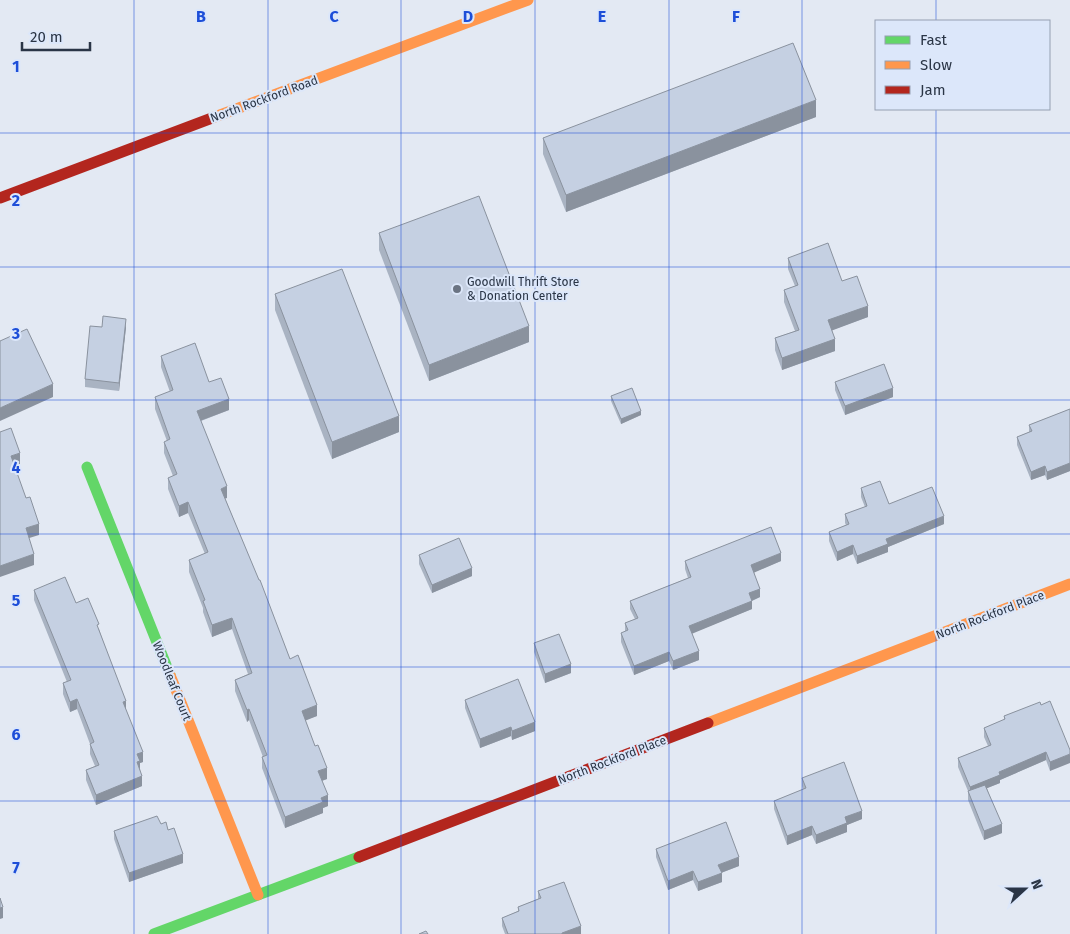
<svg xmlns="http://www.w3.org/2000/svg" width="1070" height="934" font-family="'Fira Sans',sans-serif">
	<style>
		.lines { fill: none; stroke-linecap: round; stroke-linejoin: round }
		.fast { stroke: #63d668; stroke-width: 11 }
		.slow { stroke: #ff974d; stroke-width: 11 }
		.jam { stroke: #b3261e; stroke-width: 11 }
		.wall { fill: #a9b3c2 }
		.shaded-wall { fill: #8a929e }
		.building { fill: #c5d0e2; stroke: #8a929e }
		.grid { fill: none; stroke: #1d4ed8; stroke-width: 1; stroke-opacity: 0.55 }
		.poi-dot { fill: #6b7483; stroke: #dce7fa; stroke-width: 2 }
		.labels { text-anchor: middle; stroke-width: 4; stroke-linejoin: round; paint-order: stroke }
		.street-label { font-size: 12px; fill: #2a3546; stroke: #dce7fa }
		.poi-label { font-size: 12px; fill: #2a3546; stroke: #dce7fa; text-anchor: start }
		.grid-label { font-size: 16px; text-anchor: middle; font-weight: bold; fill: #1d4ed8; stroke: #dce7fa; stroke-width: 4; stroke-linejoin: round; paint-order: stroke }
	</style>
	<rect width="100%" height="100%" fill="#e3e9f3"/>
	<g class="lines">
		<g class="fast">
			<polyline points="87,467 170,675"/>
			<polyline points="154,934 359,857"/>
		</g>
		<g class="slow">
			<polyline points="212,118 528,0"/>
			<polyline points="170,675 258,895"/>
			<polyline points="708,723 1070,584"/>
		</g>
		<g class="jam">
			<polyline points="0,198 212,118"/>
			<polyline points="359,857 708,723"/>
		</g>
	</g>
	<g class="wall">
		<polygon points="816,117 566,212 543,154 543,138"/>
		<polygon points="379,233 529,342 429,381 379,250"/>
		<polygon points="788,258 842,281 868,317 832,330 835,351 782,370 775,350 775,338 795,331 784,302 784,290 795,286 788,269"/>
		<polygon points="275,294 399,432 332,459 275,310"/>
		<polygon points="102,327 126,327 119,391 85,387 85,379"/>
		<polygon points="161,356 209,382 229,410 201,421 227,498 225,498 290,659 317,716 305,720 327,779 322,781 328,806 323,808 323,813 285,828 262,768 262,757 263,757 249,720 247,722 235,691 235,680 248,674 232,629 212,637 203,612 203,608 189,572 189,560 205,554 188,513 179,517 168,489 168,478 173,476 164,453 164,442 167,441 155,409 155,397 170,392 161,367"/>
		<polygon points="835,382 893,397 845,415 835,390"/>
		<polygon points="611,396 641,415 621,424 611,401"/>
		<polygon points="1070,409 1070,471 1047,480 1045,475 1031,480 1017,445 1017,437 1029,432 1029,425"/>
		<polygon points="861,488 889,504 944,524 888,547 888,552 857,564 853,554 837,561 829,541 829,532 846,525 845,523 845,514 865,507 861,497"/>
		<polygon points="419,555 472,576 432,593 419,564"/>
		<polygon points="685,561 781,561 754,572 760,597 752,601 752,609 692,633 699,660 673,670 669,661 634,675 621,642 621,633 625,632 625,623 635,619 630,609 630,601 688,578 685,569"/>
		<polygon points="34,590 76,603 99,629 143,762 140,763 140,769 142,786 96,805 86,780 86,770 95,766 90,754 90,744 77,709 70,712 63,694 63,683 67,682 34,600"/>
		<polygon points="534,643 571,673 545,683 534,652"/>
		<polygon points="465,700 535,731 512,740 511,736 480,748 465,708"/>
		<polygon points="1041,705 1070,750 1050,771 1046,760 1000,780 1000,783 987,788 1002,833 984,840 968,800 968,791 958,767 958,758 988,746 984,737 984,728 1004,720 1004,716"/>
		<polygon points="802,778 862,819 847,825 847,832 816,844 812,835 787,845 774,809 774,801 803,790 802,786"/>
		<polygon points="161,824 168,830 183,863 129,882 114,839 114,831"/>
		<polygon points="656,849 739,866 721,873 722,882 698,891 693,880 668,890 656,857"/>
		<polygon points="538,891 581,934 505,934 502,926 502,918 518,911 518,907 538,899"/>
	</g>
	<g class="shaded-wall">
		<polygon points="816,100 816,117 566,212 566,195"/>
		<polygon points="868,306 868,317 828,332 828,320"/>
		<polygon points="126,319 126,327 119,391 119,383"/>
		<polygon points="529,326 529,342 429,381 429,365"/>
		<polygon points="835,339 835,351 782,370 782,358"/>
		<polygon points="53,384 53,397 0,421 0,408"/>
		<polygon points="893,388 893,397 845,415 845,406"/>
		<polygon points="229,399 229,410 197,422 197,411"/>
		<polygon points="641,411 641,415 621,424 621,419"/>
		<polygon points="399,416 399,432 332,459 332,442"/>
		<polygon points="20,453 20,464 11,467 11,456"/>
		<polygon points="1070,463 1070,471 1047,480 1047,472"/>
		<polygon points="1045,466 1045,475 1031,480 1031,472"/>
		<polygon points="227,486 227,498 221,500 221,489"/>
		<polygon points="188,502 188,513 179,517 179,506"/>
		<polygon points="944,516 944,524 888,547 888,552 857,564 857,556 886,539"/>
		<polygon points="39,524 39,535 26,539 26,528"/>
		<polygon points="853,545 853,554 837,561 837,552"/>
		<polygon points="781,553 781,561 751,574 751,565"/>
		<polygon points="34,554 34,565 0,577 0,566"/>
		<polygon points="472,568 472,576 432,593 432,585"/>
		<polygon points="760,589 760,597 749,602 749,593"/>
		<polygon points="752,601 752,609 689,635 689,626"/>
		<polygon points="232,618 232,629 212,637 212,625"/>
		<polygon points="699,651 699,660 673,670 673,661"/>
		<polygon points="669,652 669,661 634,675 634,666"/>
		<polygon points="571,664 571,673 545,683 545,674"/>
		<polygon points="77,699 77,709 70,712 70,702"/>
		<polygon points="126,701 126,711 123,702"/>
		<polygon points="317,705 317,716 302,722 302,711"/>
		<polygon points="249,709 249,720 247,722 247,710"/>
		<polygon points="535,722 535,731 512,740 512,731"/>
		<polygon points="511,727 511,736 480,748 480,739"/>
		<polygon points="143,752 143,762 140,763 140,771 137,772 137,754"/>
		<polygon points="1046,752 1046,760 1000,780 1000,783 970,795 970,787 999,772"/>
		<polygon points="1070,754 1070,763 1050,771 1050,762"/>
		<polygon points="327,768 327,779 318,782 318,771"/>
		<polygon points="142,776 142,786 96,805 96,795"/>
		<polygon points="328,795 328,806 323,808 323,813 285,828 285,817 321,798"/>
		<polygon points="862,811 862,819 847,825 847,832 816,844 816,835 845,817"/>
		<polygon points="1002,824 1002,833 984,840 984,831"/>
		<polygon points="812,826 812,835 787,845 787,836"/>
		<polygon points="183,854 183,863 129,882 129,873"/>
		<polygon points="739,857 739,866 718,874 718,865"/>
		<polygon points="693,871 693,880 668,890 668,881"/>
		<polygon points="722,873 722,882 698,891 698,882"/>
		<polygon points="3,907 3,918 0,919 0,908"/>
		<polygon points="581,926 581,934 562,934 562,933"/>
	</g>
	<g class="building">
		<polygon points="793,43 816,100 566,195 543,138"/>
		<polygon points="479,196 529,326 429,365 379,233"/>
		<polygon points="828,243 842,281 857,276 868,306 828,320 835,339 782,358 775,338 799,330 784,290 798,285 788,258"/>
		<polygon points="342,269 399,416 332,442 275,294"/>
		<polygon points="103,316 126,319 119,383 85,379 90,326 102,327"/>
		<polygon points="27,329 53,384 0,408 0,341"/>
		<polygon points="195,343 209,382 221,378 229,399 197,411 227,486 221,489 259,580 260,580 290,659 298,655 317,705 302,711 315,746 318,745 327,768 318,771 328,795 321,798 323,802 285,817 262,757 267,755 249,709 247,710 235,680 252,673 232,618 212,625 203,601 205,600 189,560 208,552 188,502 179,506 168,478 177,474 164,442 170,439 155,397 173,390 161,356"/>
		<polygon points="884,364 893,388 845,406 835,382"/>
		<polygon points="632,388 641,411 621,419 611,396"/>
		<polygon points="1070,409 1070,463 1047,472 1045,466 1031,472 1017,437 1032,431 1029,425"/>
		<polygon points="11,428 20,453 11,456 26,498 30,497 39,524 26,528 34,554 0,566 0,432"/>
		<polygon points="880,481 889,504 932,487 944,516 886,539 888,544 857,556 853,545 837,552 829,532 849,524 845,514 867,506 861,488"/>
		<polygon points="771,527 781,553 751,565 760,589 749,593 752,601 689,626 699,651 673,661 669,652 634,666 621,633 628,630 625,623 638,618 630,601 691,577 685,561"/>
		<polygon points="459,538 472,568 432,585 419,555"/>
		<polygon points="65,577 76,603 88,598 99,624 97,625 126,701 123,702 143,752 137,754 140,761 137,762 142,776 96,795 86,770 99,765 90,744 94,742 77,699 70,702 63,683 71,680 34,590"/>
		<polygon points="559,634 571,664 545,674 534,643"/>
		<polygon points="518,679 535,722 512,731 511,727 480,739 465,700"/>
		<polygon points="1050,701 1070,750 1070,754 1050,762 1046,752 999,772 1000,775 970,787 958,758 991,745 984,728 1005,719 1004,716 1040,702 1041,705"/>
		<polygon points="844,762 862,811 845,817 847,823 816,835 812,826 787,836 774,801 806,788 802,778"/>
		<polygon points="985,785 1002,824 984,831 968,791"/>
		<polygon points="157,816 161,824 166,822 168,830 174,828 183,854 129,873 114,831"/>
		<polygon points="726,822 739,857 718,865 722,873 698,882 693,871 668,881 656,849"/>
		<polygon points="564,882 581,926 562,933 562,934 508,934 502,918 519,911 518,907 541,898 538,891"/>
		<polygon points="0,898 3,907 0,908"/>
		<polygon points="426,931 428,934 419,934"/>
	</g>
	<path class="grid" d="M134,0V934M268,0V934M401,0V934M535,0V934M669,0V934M802,0V934M936,0V21M936,109V934M0,133H1070M0,267H1070M0,400H1070M0,534H1070M0,667H1070M0,801H1070"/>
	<circle class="poi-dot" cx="457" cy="289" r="5"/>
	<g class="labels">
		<g class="street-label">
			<text transform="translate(264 99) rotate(-20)" y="4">North Rockford Road</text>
			<text transform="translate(990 615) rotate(-21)" y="4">North Rockford Place</text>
			<text transform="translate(172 681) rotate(68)" y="4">Woodleaf Court</text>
			<text transform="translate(612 760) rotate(-21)" y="4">North Rockford Place</text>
		</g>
		<g class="poi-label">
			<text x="467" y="286">Goodwill Thrift Store<tspan x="467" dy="14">&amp; Donation Center</tspan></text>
		</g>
	</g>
	<g class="grid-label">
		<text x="201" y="22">B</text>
		<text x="334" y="22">C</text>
		<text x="468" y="22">D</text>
		<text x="602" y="22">E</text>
		<text x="736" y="22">F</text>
		<text x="16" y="72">1</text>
		<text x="16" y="206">2</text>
		<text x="16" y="339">3</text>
		<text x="16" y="473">4</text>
		<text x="16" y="606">5</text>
		<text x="16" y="740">6</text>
		<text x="16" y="873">7</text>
	</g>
	<rect x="875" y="20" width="175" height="90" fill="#dce7fa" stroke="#95a0b2"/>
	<rect x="885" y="36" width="25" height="8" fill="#63d668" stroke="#95a0b2"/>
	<text x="920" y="45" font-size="15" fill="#2a3546">Fast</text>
	<rect x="885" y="61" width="25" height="8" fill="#ff974d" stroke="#95a0b2"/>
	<text x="920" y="70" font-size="15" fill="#2a3546">Slow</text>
	<rect x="885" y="86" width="25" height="8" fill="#b3261e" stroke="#95a0b2"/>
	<text x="920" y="95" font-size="15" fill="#2a3546">Jam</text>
	<g transform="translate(1025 889) rotate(69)" stroke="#dce7fa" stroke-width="4" paint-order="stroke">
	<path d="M0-4L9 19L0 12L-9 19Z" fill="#2a3546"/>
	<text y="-8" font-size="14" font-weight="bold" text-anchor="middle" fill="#2a3546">N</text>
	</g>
	<path d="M22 42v8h68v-8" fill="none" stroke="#2a3546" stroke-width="2.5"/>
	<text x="30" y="42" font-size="15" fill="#2a3546" stroke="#dce7fa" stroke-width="4" paint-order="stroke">20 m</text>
</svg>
